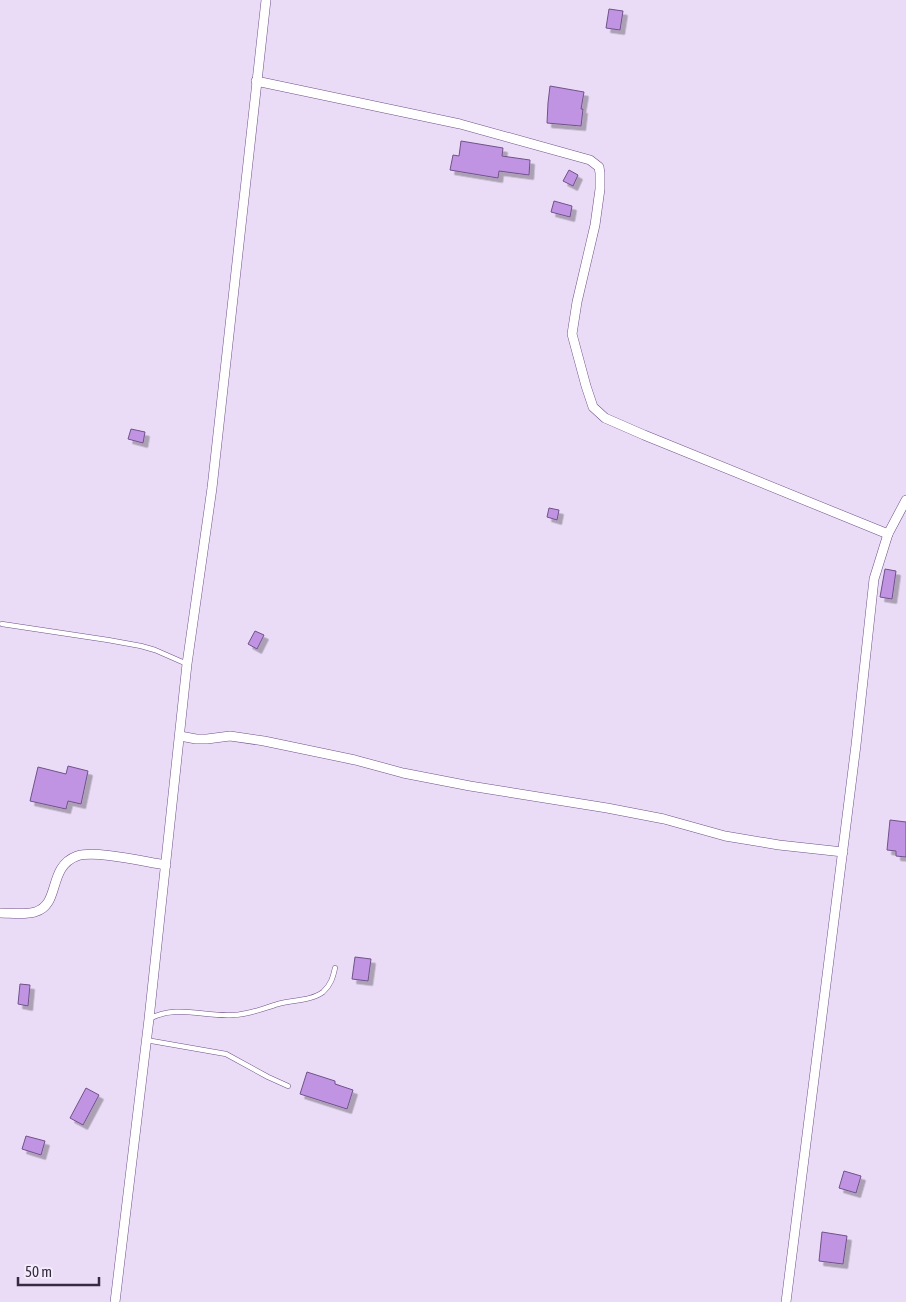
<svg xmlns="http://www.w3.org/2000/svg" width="906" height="1302" font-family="'Asap Condensed',sans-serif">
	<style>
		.building { fill: #c094e3; stroke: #705189; filter: url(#shadow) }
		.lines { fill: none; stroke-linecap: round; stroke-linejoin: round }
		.service-casing { stroke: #705089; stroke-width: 5.5 }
		.minor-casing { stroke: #705089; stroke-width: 10 }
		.service { stroke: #fff; stroke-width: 4.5 }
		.minor { stroke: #fff; stroke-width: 9 }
	</style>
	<defs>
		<filter id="shadow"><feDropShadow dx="4.5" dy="4.5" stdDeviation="0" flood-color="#0004"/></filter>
	</defs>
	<rect width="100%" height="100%" fill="#eadcf6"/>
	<g class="building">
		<polygon points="609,9 623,11 620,30 606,28"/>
		<polygon points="550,86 584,92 581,109 583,109 581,126 547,123 548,103"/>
		<polygon points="461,141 503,148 502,156 530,160 529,175 499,171 498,178 450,170 453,155 459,156"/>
		<polygon points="569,170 578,175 573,186 563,181"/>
		<polygon points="554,201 572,206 570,217 551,212"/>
		<polygon points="131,429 145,432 143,443 128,439"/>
		<polygon points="549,508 559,510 557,520 547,517"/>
		<polygon points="885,569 896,571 892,599 880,597"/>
		<polygon points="255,631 264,635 257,649 248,644"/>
		<polygon points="68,766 88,771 81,804 68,801 66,809 30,801 38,767 66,774"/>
		<polygon points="890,820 906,822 906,857 896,856 896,851 887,850"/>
		<polygon points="355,957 371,959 368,981 352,979"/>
		<polygon points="20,984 30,985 28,1006 18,1004"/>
		<polygon points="307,1072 335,1081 335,1084 353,1090 347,1109 300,1094"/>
		<polygon points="86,1088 99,1095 83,1125 70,1118"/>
		<polygon points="26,1136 45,1141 41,1155 22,1149"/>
		<polygon points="844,1171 861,1176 856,1193 839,1188"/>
		<polygon points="822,1232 847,1236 843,1264 819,1261"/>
	</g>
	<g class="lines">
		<g class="service-casing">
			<g id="service">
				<polyline points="2,624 108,640 141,646 155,650 187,664"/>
				<path d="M149,1019C177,1004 204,1017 233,1015C249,1015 264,1008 278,1004C292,1000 311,1001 323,992C331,985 333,977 335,968"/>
				<polyline points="146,1040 226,1054 268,1077 288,1086"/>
			</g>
		</g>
		<g class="minor-casing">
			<g id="minor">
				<polyline points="256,81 460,124 590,160 599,167 600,173 600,189 595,225 577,302 572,334 586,386 593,407 605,418 644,435 888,534"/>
				<polyline points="180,736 196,739 207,739 230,736 264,741 355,760 403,773 470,786 607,808 664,819 725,836 779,845 843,852"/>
				<path d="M0,913C10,913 26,915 35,912C61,905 47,867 77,856C96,850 145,862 166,865"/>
				<polyline points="115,1302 149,1019 187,664 212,488 266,0"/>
				<polyline points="786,1302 856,745 874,579 888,534 906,500"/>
			</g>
		</g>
		<use href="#service" class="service"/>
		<use href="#minor" class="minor"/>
	</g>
	<path d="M18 1277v8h81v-8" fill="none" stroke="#372942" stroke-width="2.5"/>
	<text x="25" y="1277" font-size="15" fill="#372942" stroke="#f3ecfa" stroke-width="4" paint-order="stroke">50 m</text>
</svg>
